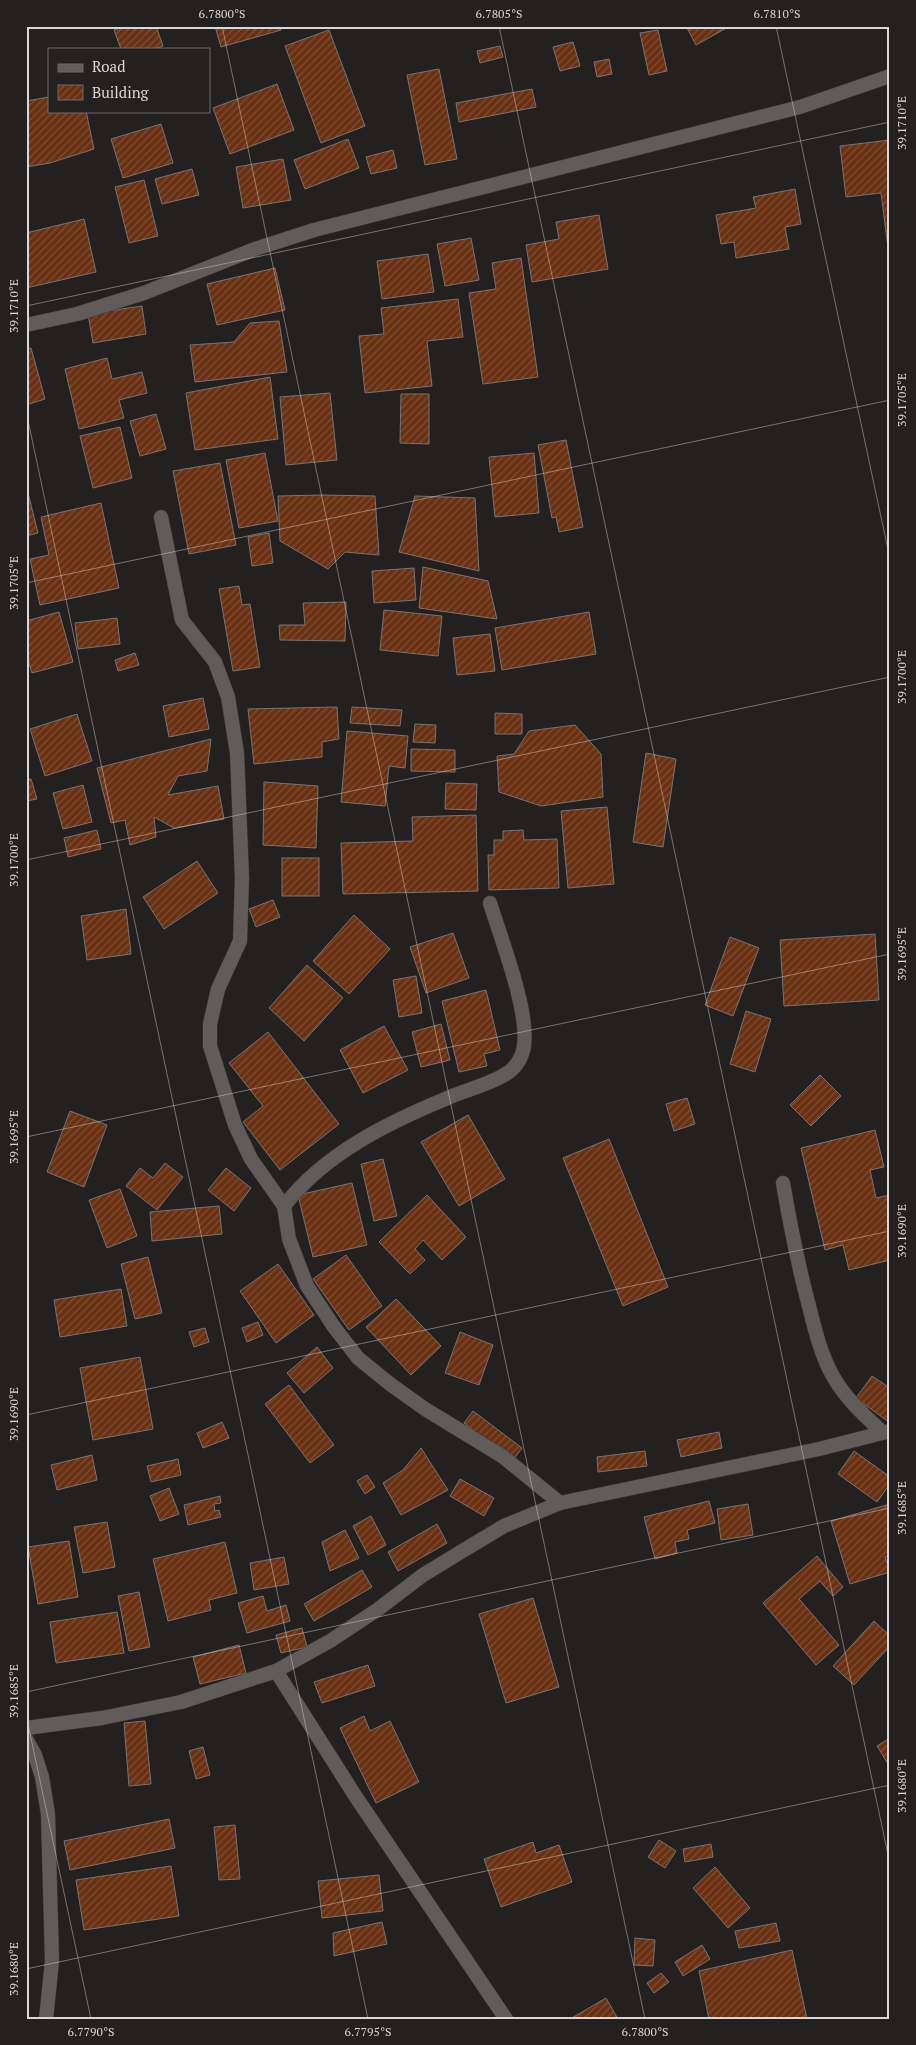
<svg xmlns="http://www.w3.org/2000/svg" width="916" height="2045" font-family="'PT Serif',serif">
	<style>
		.building { fill: url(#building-hatch); stroke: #777473 }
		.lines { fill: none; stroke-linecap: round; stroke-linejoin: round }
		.service-casing { stroke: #3d3c3a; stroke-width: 15 }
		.minor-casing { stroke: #3d3c3a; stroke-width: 15 }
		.service { stroke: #5f5c5a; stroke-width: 14 }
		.minor { stroke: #5f5c5a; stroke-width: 14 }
		.ticks { fill: none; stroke: #d9d8d7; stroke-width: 1; stroke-opacity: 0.45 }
		.neatline { fill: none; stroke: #d9d8d7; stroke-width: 2 }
		.ticks-label { font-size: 12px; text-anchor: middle; fill: #d9d8d7 }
	</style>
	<defs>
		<pattern id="building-hatch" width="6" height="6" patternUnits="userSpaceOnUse" patternTransform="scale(1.25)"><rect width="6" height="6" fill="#693111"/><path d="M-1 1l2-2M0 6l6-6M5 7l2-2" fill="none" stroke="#7e4e33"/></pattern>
	</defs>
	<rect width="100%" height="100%" fill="#23211f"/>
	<g class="building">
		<polygon points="126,26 156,26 163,46 155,49 121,49 114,30"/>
		<polygon points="215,26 280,26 281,30 221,47"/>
		<polygon points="686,26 730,26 696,45"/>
		<polygon points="329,30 365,126 321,143 285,46"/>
		<polygon points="658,30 667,71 649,75 640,33"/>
		<polygon points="573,42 580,66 560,71 553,47"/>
		<polygon points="500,46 503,57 480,63 477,51"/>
		<polygon points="609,59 612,74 597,77 594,62"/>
		<polygon points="439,69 457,159 425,165 407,75"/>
		<polygon points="277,84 294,130 230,154 213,108"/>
		<polygon points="532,89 536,107 459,122 456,103"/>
		<polygon points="49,97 49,111 86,111 94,149 50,163 26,167 26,101"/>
		<polygon points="161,124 173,163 123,178 111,139"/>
		<polygon points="348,139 359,168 305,189 294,160"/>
		<polygon points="890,140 890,255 889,256 881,193 846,197 840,146"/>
		<polygon points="393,150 397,168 371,174 366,157"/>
		<polygon points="283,159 291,200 243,208 236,167"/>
		<polygon points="192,169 199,195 162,204 155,179"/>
		<polygon points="144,180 158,236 129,243 115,187"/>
		<polygon points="795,189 801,224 785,227 789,249 736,258 734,242 721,244 716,215 756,208 753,197"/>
		<polygon points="599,215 608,269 532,282 526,245 559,239 556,222"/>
		<polygon points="84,219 96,272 26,288 26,233"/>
		<polygon points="471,238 479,280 445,286 437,244"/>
		<polygon points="428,254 434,292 382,299 377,261"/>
		<polygon points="521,258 538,377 483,384 469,293 496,289 492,263"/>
		<polygon points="275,268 285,310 217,325 207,284"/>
		<polygon points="458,299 463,337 427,341 432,386 365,393 359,336 384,334 381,308"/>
		<polygon points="142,306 146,334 93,343 88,314"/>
		<polygon points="279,321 287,372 195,382 190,345 234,342 250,323"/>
		<polygon points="31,348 45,399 26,405 26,349"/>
		<polygon points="107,358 112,379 142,372 147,393 119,400 124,418 79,429 65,369"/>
		<polygon points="270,377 278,439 195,450 186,393"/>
		<polygon points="330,393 337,460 286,465 280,397"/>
		<polygon points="401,394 429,394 429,444 400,443"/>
		<polygon points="156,414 166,449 140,456 130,421"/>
		<polygon points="120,427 132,478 93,488 80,436"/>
		<polygon points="566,440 583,527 559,532 556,517 552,518 538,445"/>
		<polygon points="265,453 278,521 239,528 226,460"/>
		<polygon points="534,453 539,513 495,517 489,457"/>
		<polygon points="220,463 236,545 189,554 173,471"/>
		<polygon points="26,485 38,533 26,536"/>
		<polygon points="322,495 375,496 379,555 345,552 328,569 280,541 278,496"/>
		<polygon points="415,496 475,498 479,571 399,552"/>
		<polygon points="101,503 119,588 40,605 30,559 49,555 41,517"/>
		<polygon points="269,533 273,563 252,566 248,537"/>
		<polygon points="423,567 488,581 497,619 419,608"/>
		<polygon points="414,568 416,600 374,603 372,571"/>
		<polygon points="239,586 242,605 250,604 260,667 233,671 219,589"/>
		<polygon points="346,602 345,641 280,640 279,625 305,625 303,603"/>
		<polygon points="384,610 442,616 438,656 380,650"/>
		<polygon points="59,612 73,662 32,673 26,654 26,621"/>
		<polygon points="589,612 596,654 502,670 495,628"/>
		<polygon points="117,618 120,644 78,649 75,623"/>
		<polygon points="490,634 495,671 457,675 453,638"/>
		<polygon points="135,653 139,665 118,671 115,660"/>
		<polygon points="203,698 209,729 169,737 163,706"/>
		<polygon points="337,707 339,739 322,742 322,757 254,764 248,709"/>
		<polygon points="352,707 402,710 400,726 350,723"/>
		<polygon points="495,713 522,714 522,734 495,734"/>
		<polygon points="77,714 92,761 45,776 30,729"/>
		<polygon points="415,724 436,725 435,743 413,742"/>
		<polygon points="575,725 601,754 603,797 541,806 499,792 497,756 514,754 529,731"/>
		<polygon points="347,731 408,736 405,768 389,766 385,806 341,802"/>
		<polygon points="211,739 207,771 178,776 168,795 218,786 224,819 174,828 154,817 156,837 130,845 125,820 111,823 97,768"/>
		<polygon points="411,749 455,750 455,772 411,771"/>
		<polygon points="646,753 676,759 663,847 633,842"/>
		<polygon points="31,779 37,799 26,801 26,780"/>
		<polygon points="264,782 318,786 316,848 263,845"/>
		<polygon points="446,783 477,784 476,810 445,809"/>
		<polygon points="83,785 92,822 63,829 53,793"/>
		<polygon points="607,807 614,884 568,888 561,811"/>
		<polygon points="476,815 478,891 343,894 341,843 413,841 412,817"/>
		<polygon points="97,830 101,849 68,857 64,838"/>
		<polygon points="523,830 524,840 557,839 559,888 489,890 488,855 494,855 494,840 503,840 503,831"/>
		<rect x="282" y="858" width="37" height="38"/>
		<polygon points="197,861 218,893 164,929 143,897"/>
		<polygon points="273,900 280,917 256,927 249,909"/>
		<polygon points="126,909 131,954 87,960 81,916"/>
		<polygon points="354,915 390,949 349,994 313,961"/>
		<polygon points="453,933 469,978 426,993 410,947"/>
		<polygon points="875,934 879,1000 784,1006 780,940"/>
		<polygon points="730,937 759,948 733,1016 705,1005"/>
		<polygon points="307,965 343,998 304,1041 269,1008"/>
		<polygon points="416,976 422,1013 399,1017 393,980"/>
		<polygon points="486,990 500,1050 484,1054 487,1066 459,1072 442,1001"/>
		<polygon points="746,1011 771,1019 755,1072 730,1064"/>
		<polygon points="441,1024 450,1060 421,1067 412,1032"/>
		<polygon points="384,1026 408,1070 363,1093 340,1050"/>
		<polygon points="268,1032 339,1124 280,1170 243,1122 263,1106 229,1063"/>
		<polygon points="820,1075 841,1096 811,1126 790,1105"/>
		<polygon points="687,1098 695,1124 674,1131 666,1104"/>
		<polygon points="70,1111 107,1125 84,1187 47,1172"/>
		<polygon points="468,1115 505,1179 459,1206 421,1142"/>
		<polygon points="875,1130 884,1167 870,1170 876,1198 890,1195 890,1260 849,1270 843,1245 825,1250 801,1148"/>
		<polygon points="609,1139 668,1287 623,1306 563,1158"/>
		<polygon points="383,1159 397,1216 374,1221 361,1164"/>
		<polygon points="165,1163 183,1177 157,1210 126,1186 140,1168 153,1178"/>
		<polygon points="226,1168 251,1188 234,1211 208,1190"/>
		<polygon points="352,1183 367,1245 313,1257 298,1195"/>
		<polygon points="120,1189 137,1236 107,1248 89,1200"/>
		<polygon points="427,1195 466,1237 442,1260 423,1240 415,1249 425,1260 410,1274 379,1242"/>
		<polygon points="219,1206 222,1234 152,1241 150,1212"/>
		<polygon points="346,1255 382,1306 349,1330 313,1279"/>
		<polygon points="148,1257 162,1313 135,1319 121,1264"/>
		<polygon points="278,1264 314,1315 276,1343 240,1291"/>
		<polygon points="121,1289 127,1326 60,1337 54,1300"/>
		<polygon points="396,1299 441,1346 411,1375 366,1327"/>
		<polygon points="258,1322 263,1335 247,1342 242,1328"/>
		<polygon points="205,1328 209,1342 194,1347 189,1332"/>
		<polygon points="460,1332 493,1345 479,1385 445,1373"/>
		<polygon points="317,1347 333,1368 304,1393 287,1373"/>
		<polygon points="140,1357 153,1429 93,1440 80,1368"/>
		<polygon points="872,1376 890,1388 890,1423 856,1398"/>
		<polygon points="289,1385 334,1445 310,1463 265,1404"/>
		<polygon points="473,1411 522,1448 513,1460 464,1423"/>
		<polygon points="222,1422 229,1438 203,1448 197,1433"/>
		<polygon points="719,1432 722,1448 681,1457 677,1440"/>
		<polygon points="421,1448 448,1490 401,1515 383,1483 403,1470"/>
		<polygon points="645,1451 647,1466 598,1472 597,1457"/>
		<polygon points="854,1451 890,1477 890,1484 877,1502 838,1474"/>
		<polygon points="92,1455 97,1480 57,1490 51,1465"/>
		<polygon points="178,1459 181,1475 151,1482 147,1466"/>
		<polygon points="367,1475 375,1487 365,1494 357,1481"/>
		<polygon points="460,1479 494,1498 484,1516 450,1496"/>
		<polygon points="169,1488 179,1514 160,1521 150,1496"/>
		<polygon points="220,1496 221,1503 214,1504 215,1511 219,1510 221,1517 188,1525 184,1505"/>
		<polygon points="709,1501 715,1523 687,1530 689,1539 675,1542 677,1553 655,1559 644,1517"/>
		<polygon points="748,1504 753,1535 721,1540 717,1509"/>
		<polygon points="890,1504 890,1556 885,1557 890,1572 850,1584 831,1521"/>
		<polygon points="371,1516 386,1545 368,1555 353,1526"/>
		<polygon points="107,1522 115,1567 83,1573 74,1527"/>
		<polygon points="437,1524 447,1543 398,1571 388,1552"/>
		<polygon points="345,1530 359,1558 330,1571 322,1542"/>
		<polygon points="69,1541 78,1597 38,1604 28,1547"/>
		<polygon points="225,1542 237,1593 209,1600 211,1610 168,1621 153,1559"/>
		<polygon points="817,1556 843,1587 833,1596 820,1581 799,1599 839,1645 816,1665 763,1603"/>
		<polygon points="284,1557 289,1584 254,1590 250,1563"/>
		<polygon points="362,1570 372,1587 314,1621 304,1604"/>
		<polygon points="139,1592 150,1647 129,1651 118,1596"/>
		<polygon points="263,1596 267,1611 286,1605 290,1621 247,1633 238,1603"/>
		<polygon points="533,1598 559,1687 506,1703 479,1614"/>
		<polygon points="117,1612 124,1653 56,1663 50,1622"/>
		<polygon points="874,1621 890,1636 890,1646 854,1685 833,1666"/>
		<polygon points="302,1628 307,1647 281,1653 276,1635"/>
		<polygon points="239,1645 246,1673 200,1684 193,1657"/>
		<polygon points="368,1665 375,1686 322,1703 314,1682"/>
		<polygon points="364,1716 370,1731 390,1721 419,1782 376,1803 340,1728"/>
		<polygon points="145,1721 151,1784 129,1786 124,1723"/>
		<polygon points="890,1738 890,1767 877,1746"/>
		<polygon points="203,1747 210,1775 196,1779 189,1751"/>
		<polygon points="169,1819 175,1848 70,1870 64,1841"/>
		<polygon points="235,1825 240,1879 219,1880 214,1827"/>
		<polygon points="659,1840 676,1851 665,1868 648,1857"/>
		<polygon points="533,1842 536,1853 559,1845 572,1882 501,1907 484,1859"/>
		<polygon points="711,1844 713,1857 685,1862 683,1849"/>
		<polygon points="171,1866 179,1916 84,1930 76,1880"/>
		<polygon points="715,1867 750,1908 728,1928 693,1888"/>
		<polygon points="379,1875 383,1911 322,1918 318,1881"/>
		<polygon points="382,1922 387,1944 334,1956 333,1933"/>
		<polygon points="776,1923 780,1941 739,1948 735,1931"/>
		<polygon points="635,1938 655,1940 653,1966 634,1965"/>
		<polygon points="702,1945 710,1959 683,1976 675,1962"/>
		<polygon points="792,1950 807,2019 709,2019 699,1971"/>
		<polygon points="661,1973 669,1982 654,1993 647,1983"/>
		<polygon points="606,1998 618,2019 570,2019"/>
	</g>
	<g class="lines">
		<g class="service-casing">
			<path id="service" d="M783,1183C790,1224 798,1265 809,1306C815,1330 821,1356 834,1378C847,1400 864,1415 882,1432"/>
		</g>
		<g class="minor-casing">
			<g id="minor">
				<polyline points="26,325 77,314 144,293 255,249 314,230 800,107 890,76"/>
				<polyline points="161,517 182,620 215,662 228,697 237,753 242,878 240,941 218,989 210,1024 210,1046 235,1125 251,1159 284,1206 289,1239 307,1286 334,1327 358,1358 390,1384 425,1409 502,1456 560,1503"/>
				<path d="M284,1206C325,1153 389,1122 450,1097C468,1089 492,1084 509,1072C517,1066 523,1055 524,1046C529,1010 501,939 490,903"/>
				<polyline points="276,1671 356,1797 506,2019"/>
				<polyline points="26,1728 102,1718 181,1702 276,1671 330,1641 377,1610 423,1575 469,1547 504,1526 560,1503 819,1449 890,1431"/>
				<polyline points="26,1739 35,1755 42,1777 48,1814 52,1961 46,2019"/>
			</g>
		</g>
		<use href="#service" class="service"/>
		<use href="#minor" class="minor"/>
	</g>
	<path class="ticks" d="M222,26L645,2019M499,26L890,1864M776,26L890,559M26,29L38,26M26,306L890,122M26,411L368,2019M26,583L890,400M26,860L890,677M26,1137L890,954M26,1415L890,1231M26,1692L890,1508M26,1715L91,2019M26,1969L890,1785"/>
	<rect width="916" height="2045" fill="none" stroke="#23211f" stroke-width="55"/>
	<rect x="48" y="48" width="162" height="65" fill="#23211f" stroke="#6c6a69"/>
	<rect x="58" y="64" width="25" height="8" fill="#5f5c5a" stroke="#6c6a69"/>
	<text x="92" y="72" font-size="15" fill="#d9d8d7">Road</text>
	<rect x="58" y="85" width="25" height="15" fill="url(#building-hatch)" stroke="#6c6a69"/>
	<text x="92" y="98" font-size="15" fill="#d9d8d7">Building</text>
	<rect x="28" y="28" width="860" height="1990" class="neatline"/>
	<g class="ticks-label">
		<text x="222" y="18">6.7800°S</text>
		<text x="499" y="18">6.7805°S</text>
		<text x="777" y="18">6.7810°S</text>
		<text transform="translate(902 123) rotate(-90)" y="4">39.1710°E</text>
		<text transform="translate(14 306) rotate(-90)" y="4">39.1710°E</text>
		<text transform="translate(902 400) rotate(-90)" y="4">39.1705°E</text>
		<text transform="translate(14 583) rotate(-90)" y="4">39.1705°E</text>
		<text transform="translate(902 677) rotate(-90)" y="4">39.1700°E</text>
		<text transform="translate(14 860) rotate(-90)" y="4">39.1700°E</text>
		<text transform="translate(902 954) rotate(-90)" y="4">39.1695°E</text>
		<text transform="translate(14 1137) rotate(-90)" y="4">39.1695°E</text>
		<text transform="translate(902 1231) rotate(-90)" y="4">39.1690°E</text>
		<text transform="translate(14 1414) rotate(-90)" y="4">39.1690°E</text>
		<text transform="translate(902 1508) rotate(-90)" y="4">39.1685°E</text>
		<text transform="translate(14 1691) rotate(-90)" y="4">39.1685°E</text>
		<text transform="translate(902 1786) rotate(-90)" y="4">39.1680°E</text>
		<text transform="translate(14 1969) rotate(-90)" y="4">39.1680°E</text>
		<text x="91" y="2036">6.7790°S</text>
		<text x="368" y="2036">6.7795°S</text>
		<text x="645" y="2036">6.7800°S</text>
	</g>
</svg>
